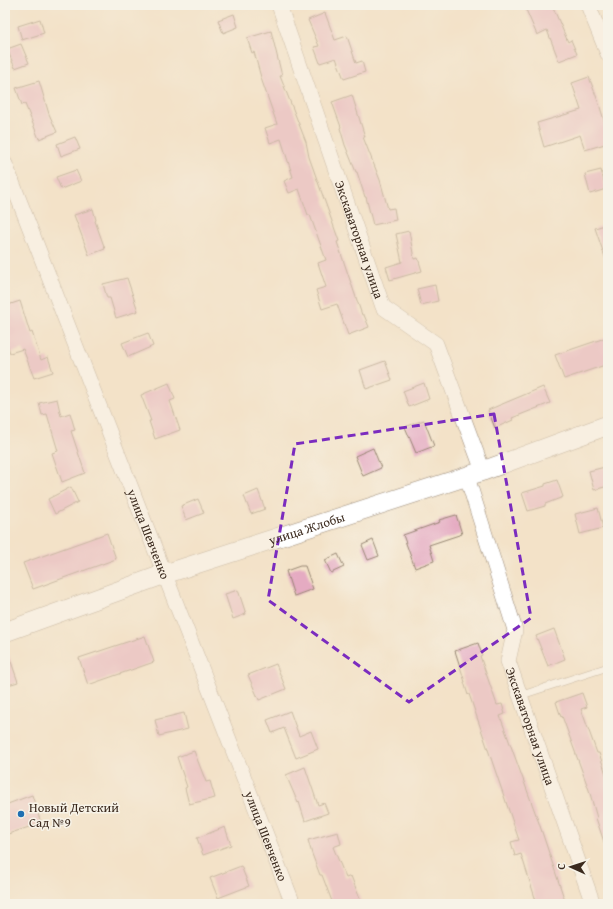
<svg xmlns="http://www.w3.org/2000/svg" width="613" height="909" font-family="'Gentium Book Plus',serif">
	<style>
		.building { fill: #e5abc2 }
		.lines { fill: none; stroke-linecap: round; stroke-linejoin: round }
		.service-casing { stroke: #978673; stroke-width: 8 }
		.minor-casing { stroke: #978673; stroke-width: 16 }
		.tertiary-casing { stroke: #978673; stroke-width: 20 }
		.service { stroke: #fff; stroke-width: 7 }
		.minor { stroke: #fff; stroke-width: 15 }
		.tertiary { stroke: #fff; stroke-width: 19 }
		.marked { fill: none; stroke: #7b2cbf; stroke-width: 3; stroke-dasharray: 8 5; stroke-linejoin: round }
		.poi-dot { fill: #1f6fb2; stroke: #f7f3e8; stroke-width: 1.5 }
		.labels { text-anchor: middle; stroke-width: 3; stroke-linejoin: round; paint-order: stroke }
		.street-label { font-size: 13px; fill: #3b2a1e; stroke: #f7f3e8 }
		.poi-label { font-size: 13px; fill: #3b2a1e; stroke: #f7f3e8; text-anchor: start }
	</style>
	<rect width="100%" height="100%" fill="#f7f3e8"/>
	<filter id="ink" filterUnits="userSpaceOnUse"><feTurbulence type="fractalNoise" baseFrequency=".025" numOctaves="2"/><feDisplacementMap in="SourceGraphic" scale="8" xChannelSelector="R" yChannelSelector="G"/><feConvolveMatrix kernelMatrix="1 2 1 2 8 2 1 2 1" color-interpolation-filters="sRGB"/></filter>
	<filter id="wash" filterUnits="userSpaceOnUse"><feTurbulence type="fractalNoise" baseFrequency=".012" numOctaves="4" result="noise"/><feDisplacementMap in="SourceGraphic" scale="16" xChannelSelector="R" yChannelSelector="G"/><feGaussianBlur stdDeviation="0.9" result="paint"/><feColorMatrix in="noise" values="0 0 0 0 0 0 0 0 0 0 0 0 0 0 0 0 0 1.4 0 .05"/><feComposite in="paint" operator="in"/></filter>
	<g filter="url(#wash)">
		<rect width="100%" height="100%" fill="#f3e2c8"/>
		<g id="blocks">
			<g class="building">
				<polygon points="524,5 552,5 568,42 571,40 577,54 559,61 547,30 537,35"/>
				<polygon points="325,13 335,40 347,36 356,63 362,61 365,72 344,79 336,58 320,63 314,47 319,46 308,20"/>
				<polygon points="234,14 238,27 223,33 218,20"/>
				<polygon points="40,19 44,33 22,40 18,26"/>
				<polygon points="271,31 282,76 280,76 306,142 309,157 339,241 337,242 362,315 364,315 369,327 348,335 337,304 322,309 316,290 326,287 318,263 326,260 310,215 308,215 299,189 289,193 284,181 293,177 281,139 270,143 265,128 277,124 262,81 254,52 252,53 247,38"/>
				<polygon points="21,44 29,63 15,68 7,49"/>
				<polygon points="589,77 599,104 608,133 608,143 585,150 580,135 544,147 537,123 581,110 572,83"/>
				<polygon points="39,81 49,114 57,132 39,139 25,104 22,105 16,88"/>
				<polygon points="352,95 365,137 363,137 380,180 388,209 394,208 396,220 373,225 366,197 365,197 357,172 356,172 345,145 340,128 341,127 332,102"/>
				<polygon points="75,137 80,149 61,156 57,144"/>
				<polygon points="76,170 81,181 61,189 56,177"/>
				<polygon points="601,170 606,189 590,194 585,174"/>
				<polygon points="93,209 96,220 95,221 105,249 89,255 74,215"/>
				<polygon points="608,224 608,260 606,260 595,228"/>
				<polygon points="409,231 414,259 418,258 422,271 390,280 386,267 402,262 396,234"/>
				<polygon points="127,278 138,311 116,318 110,298 107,298 103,284"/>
				<polygon points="435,285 438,301 421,305 417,289"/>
				<polygon points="20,301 30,333 32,332 41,360 48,357 53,372 34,378 23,349 10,353 5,337 5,306"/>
				<polygon points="148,333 153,346 128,357 122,343"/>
				<polygon points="608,337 608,364 564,379 555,355"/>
				<polygon points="385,361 392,380 366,389 360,370"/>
				<polygon points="169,383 175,399 170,401 180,430 155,439 149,421 151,421 141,395"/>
				<polygon points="424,383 429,399 409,407 403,391"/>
				<polygon points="543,387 550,403 512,418 513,420 495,428 488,410"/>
				<polygon points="57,399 61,416 70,413 75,430 71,431 85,473 62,482 52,453 58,451 47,414 42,415 39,403"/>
				<polygon points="424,420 434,446 416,453 405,427"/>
				<polygon points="373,448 381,468 363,476 355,456"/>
				<polygon points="605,467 608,478 608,486 594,490 589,471"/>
				<polygon points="557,480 563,497 545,504 545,506 528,511 522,493 545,486 545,484"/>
				<polygon points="71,487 78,502 55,514 48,499"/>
				<polygon points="258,490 265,509 251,514 244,496"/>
				<polygon points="198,499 204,513 186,520 181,506"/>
				<polygon points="598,508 603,528 580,534 575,514"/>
				<polygon points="456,515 462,534 429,545 434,561 415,568 403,535 440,522 439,520"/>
				<polygon points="107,533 116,559 33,589 23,563"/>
				<polygon points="373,540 379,556 368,560 362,545"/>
				<polygon points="338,554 344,567 331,573 325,560"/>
				<polygon points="300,566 305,566 313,589 294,596 286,571"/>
				<polygon points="238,590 246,614 233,619 225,594"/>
				<polygon points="554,629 565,659 548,666 536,636"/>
				<polygon points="145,636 154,662 88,685 79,658"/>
				<polygon points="478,643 482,655 480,656 497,705 502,704 505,714 500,716 539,823 566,904 537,904 521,854 515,856 511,842 519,840 469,694 468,695 464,682 465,682 455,651"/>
				<polygon points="5,650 7,650 18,682 5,686"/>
				<polygon points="276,664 286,689 259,700 248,675"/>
				<polygon points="582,693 587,707 581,709 597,753 599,753 608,780 608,848 606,848 596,818 597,818 589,790 562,716 561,717 556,702"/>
				<polygon points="290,711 299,736 311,731 318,749 296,758 284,728 272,733 267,720"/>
				<polygon points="184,713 188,729 159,736 155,720"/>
				<polygon points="194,751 206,782 210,781 215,798 189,804 185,788 187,787 177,757"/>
				<polygon points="305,767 318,805 324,803 328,813 305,821 299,802 298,803 286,775"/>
				<polygon points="32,795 41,823 5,835 5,805"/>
				<polygon points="225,827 231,845 203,855 197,838"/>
				<polygon points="338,832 341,844 333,847 346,878 351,876 362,904 333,904 322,875 320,875 312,854 308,840"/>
				<polygon points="241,866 249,886 218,898 210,878"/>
			</g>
		</g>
	</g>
	<g filter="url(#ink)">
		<use href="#blocks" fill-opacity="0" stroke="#978673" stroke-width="1"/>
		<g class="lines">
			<g class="service-casing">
				<polyline id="service" points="519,696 608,667"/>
			</g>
			<g class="minor-casing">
				<g id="minor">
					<path id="s1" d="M279,5L383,307L436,344L483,471"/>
					<polyline points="588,5 608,54"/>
					<path id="s2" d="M5,164L293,904"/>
					<path id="s3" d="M467,477L515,630L508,661L593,904"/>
				</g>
			</g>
			<g class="tertiary-casing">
				<g id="tertiary">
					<path id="s4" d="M5,632L165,574L483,471L608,425"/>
				</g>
			</g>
			<use href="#service" class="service"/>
			<use href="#minor" class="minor"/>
			<use href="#tertiary" class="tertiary"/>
		</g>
	</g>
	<path d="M0 0H613V909H0ZM494,414L531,618L409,702L268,600L295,444Z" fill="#f3e2c8" fill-opacity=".55" fill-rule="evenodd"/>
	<path class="marked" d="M494,414L531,618L409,702L268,600L295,444Z"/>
	<circle class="poi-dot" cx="21" cy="814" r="4"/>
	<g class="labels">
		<g class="street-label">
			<text dy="5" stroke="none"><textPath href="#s1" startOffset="248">Экскаваторная улица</textPath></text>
			<text dy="5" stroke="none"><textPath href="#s4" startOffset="319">улица Жлобы</textPath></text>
			<text dy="5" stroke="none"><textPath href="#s2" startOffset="397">улица Шевченко</textPath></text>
			<text dy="5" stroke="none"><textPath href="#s3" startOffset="261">Экскаваторная улица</textPath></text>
			<text dy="5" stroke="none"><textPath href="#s2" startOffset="721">улица Шевченко</textPath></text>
		</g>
		<g class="poi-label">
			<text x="29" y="812">Новый Детский<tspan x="29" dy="15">Сад №9</tspan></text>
		</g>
	</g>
	<rect width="613" height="909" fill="none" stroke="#f7f3e8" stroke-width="20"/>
	<g transform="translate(571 867) rotate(273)" stroke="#f7f3e8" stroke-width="3" paint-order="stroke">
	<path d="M0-3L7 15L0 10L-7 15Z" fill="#3b2a1e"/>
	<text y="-6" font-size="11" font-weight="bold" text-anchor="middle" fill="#3b2a1e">С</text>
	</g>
</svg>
